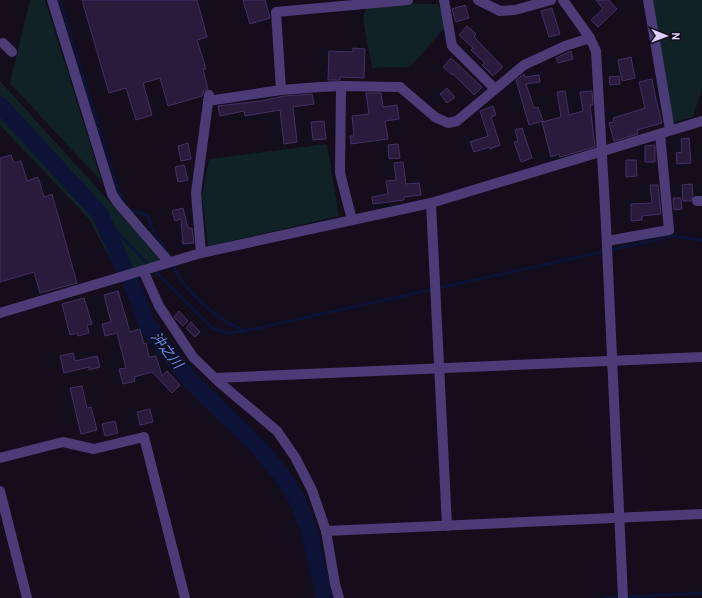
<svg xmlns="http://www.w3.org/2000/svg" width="702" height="598" font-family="Overpass,'Noto Sans JP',sans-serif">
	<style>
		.green { fill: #112226 }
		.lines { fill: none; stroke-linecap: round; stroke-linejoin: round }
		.stream { stroke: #0d1336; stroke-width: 3 }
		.river { stroke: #0d1336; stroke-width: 17 }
		.building { fill: #291b3c; stroke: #462f66 }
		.minor { stroke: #4b3c77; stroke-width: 10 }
		.tertiary { stroke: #4b3c77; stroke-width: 10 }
		.labels { text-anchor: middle; stroke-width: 3; stroke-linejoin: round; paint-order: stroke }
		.water-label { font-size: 14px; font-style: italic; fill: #6491f1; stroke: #130d1c }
	</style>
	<rect width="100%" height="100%" fill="#130d1c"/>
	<g class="green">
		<polygon points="30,0 45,0 102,182 10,83"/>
		<polygon points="645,0 702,0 702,89 693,117 674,122"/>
		<polygon points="368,3 438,4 448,24 410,67 372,68 363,18"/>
		<polygon points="0,81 163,261 117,272 89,219 0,125"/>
		<polygon points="327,144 339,216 208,246 202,196 209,159"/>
	</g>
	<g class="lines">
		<g class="stream">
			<polyline points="60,0 117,187 124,204"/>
			<polyline points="129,209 148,216 151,227 171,258"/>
			<polyline points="100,214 150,266"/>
			<path d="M172,263C181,286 206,309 227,322C232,326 238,328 244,330"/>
			<polyline points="154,270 212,328 229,333 245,331 674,236 702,240"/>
			<polyline points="603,598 702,593"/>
		</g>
		<polyline class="river" points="0,105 100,214 140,304 146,322 160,343 192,382 258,447 281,474 296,497 309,530 324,598"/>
	</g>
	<g class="building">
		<polygon points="82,0 197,0 207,37 197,40 206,69 203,69 208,89 204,91 202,96 168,106 160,78 143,83 152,115 136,120 126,88 109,93"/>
		<polygon points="243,0 265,0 270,18 250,24"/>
		<polygon points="596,0 609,0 617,9 598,27 591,20 603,9"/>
		<polygon points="465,5 469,18 456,22 452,9"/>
		<polygon points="552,8 560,34 549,37 541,11"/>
		<polygon points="467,26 476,34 474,37 503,67 493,76 482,65 485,63 471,50 473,48 459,35"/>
		<polygon points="353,48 365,49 364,78 340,77 340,80 328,80 329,51 353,52"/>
		<polygon points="571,51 573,59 558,63 556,58"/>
		<polygon points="631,57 635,78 622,81 618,60"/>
		<polygon points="451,58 482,87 474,95 453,74 452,75 443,67"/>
		<polygon points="524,74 525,77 539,75 540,82 526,84 534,108 538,107 543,121 529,125 516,80"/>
		<polygon points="619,76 620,84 610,85 609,77"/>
		<polygon points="652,79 656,100 662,123 637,130 638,134 614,141 609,123 614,122 613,118 645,108 639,82"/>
		<polygon points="447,88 455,97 447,103 440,94"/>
		<polygon points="565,91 569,115 583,111 580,92 592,91 593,105 590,105 595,147 560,157 559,154 551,157 542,122 561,117 557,92"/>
		<polygon points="366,93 381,93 383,107 397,105 399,119 385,121 388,139 351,144 350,136 354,136 352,116 369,114"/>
		<polygon points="312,94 314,104 293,107 297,142 284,144 280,110 245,116 244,111 220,116 218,106 260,101 285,96"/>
		<polygon points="493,106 496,115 491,117 500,145 490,149 490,147 474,152 470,142 488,136 480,111"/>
		<polygon points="324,121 326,139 313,140 311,122"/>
		<polygon points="522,128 532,158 521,162 514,142 518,141 515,130"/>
		<polygon points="689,138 691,163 677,164 676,153 682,152 681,139"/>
		<polygon points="188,143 191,159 181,161 178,146"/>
		<polygon points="398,144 400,158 389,159 388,145"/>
		<polygon points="655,145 655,162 645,162 645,146"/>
		<polygon points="11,155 14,163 21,161 27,181 38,177 44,197 52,194 77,283 40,293 34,272 0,282 0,158"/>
		<polygon points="626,160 636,160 637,176 626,177"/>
		<polygon points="403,162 406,184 419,183 421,195 404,197 404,200 373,204 372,197 388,194 386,181 396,180 394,163"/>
		<polygon points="184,165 188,180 178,182 175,167"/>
		<polygon points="692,184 693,196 691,201 683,201 682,185"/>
		<polygon points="650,185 658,185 661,214 642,216 642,220 631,221 631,204 652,203"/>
		<polygon points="673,198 681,198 682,209 674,210"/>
		<polygon points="183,208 188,228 192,228 194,243 183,244 181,219 175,221 172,211"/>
		<polygon points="118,291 130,332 140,329 144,344 146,343 149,357 156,356 162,376 167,371 180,385 172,393 152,372 134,377 135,381 123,384 119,369 126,368 117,333 105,336 102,324 111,322 104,295"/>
		<polygon points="84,298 92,324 87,325 89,333 78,336 77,333 70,335 62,304"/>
		<polygon points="179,311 188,321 183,326 174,317"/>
		<polygon points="191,322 200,332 195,337 186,328"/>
		<polygon points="73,353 75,361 97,356 100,367 89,370 89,367 64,373 60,356"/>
		<polygon points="82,386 87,408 91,407 97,430 81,434 70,388"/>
		<polygon points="150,409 153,422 140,425 137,412"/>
		<polygon points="115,421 118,433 105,436 102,424"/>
	</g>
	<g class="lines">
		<g class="minor">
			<polyline points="52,0 112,194 117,202 169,262"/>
			<polyline points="444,0 452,46 495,89"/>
			<polyline points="478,0 500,11 515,10 551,0"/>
			<polyline points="648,0 670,130"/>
			<polyline points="3,43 12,52"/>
			<polyline points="341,86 340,173 352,220"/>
			<polyline points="281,90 276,12 408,0"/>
			<polyline points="208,101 281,90 320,87 341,86 400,87 435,117 448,123 457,121 524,65 565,46 590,38"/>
			<polyline points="697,201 702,201"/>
			<polyline points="431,203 447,526"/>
			<polyline points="607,241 669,230 660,134"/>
			<polyline points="201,253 196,193 209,95"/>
			<polyline points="143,270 159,306 193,357 220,383 277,431 295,457 312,490 326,531 335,584 339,598"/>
			<polyline points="0,313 201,253 431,203 702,121"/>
			<polyline points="215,378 702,357"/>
			<polyline points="0,458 63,442 94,449 144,437 185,598"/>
			<polyline points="0,491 27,598"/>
			<polyline points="326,531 702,514"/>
		</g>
		<polyline class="tertiary" points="563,0 590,38 596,51 606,225 623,598"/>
	</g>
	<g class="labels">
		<g class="water-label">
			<text transform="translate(167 350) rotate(52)" y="5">沖之川</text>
		</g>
	</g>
	<g transform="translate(666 36) rotate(91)" stroke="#130d1c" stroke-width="3" paint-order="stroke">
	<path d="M0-3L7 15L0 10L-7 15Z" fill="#dccdfb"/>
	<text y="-6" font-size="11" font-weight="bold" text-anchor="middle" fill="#dccdfb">N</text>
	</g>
</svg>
